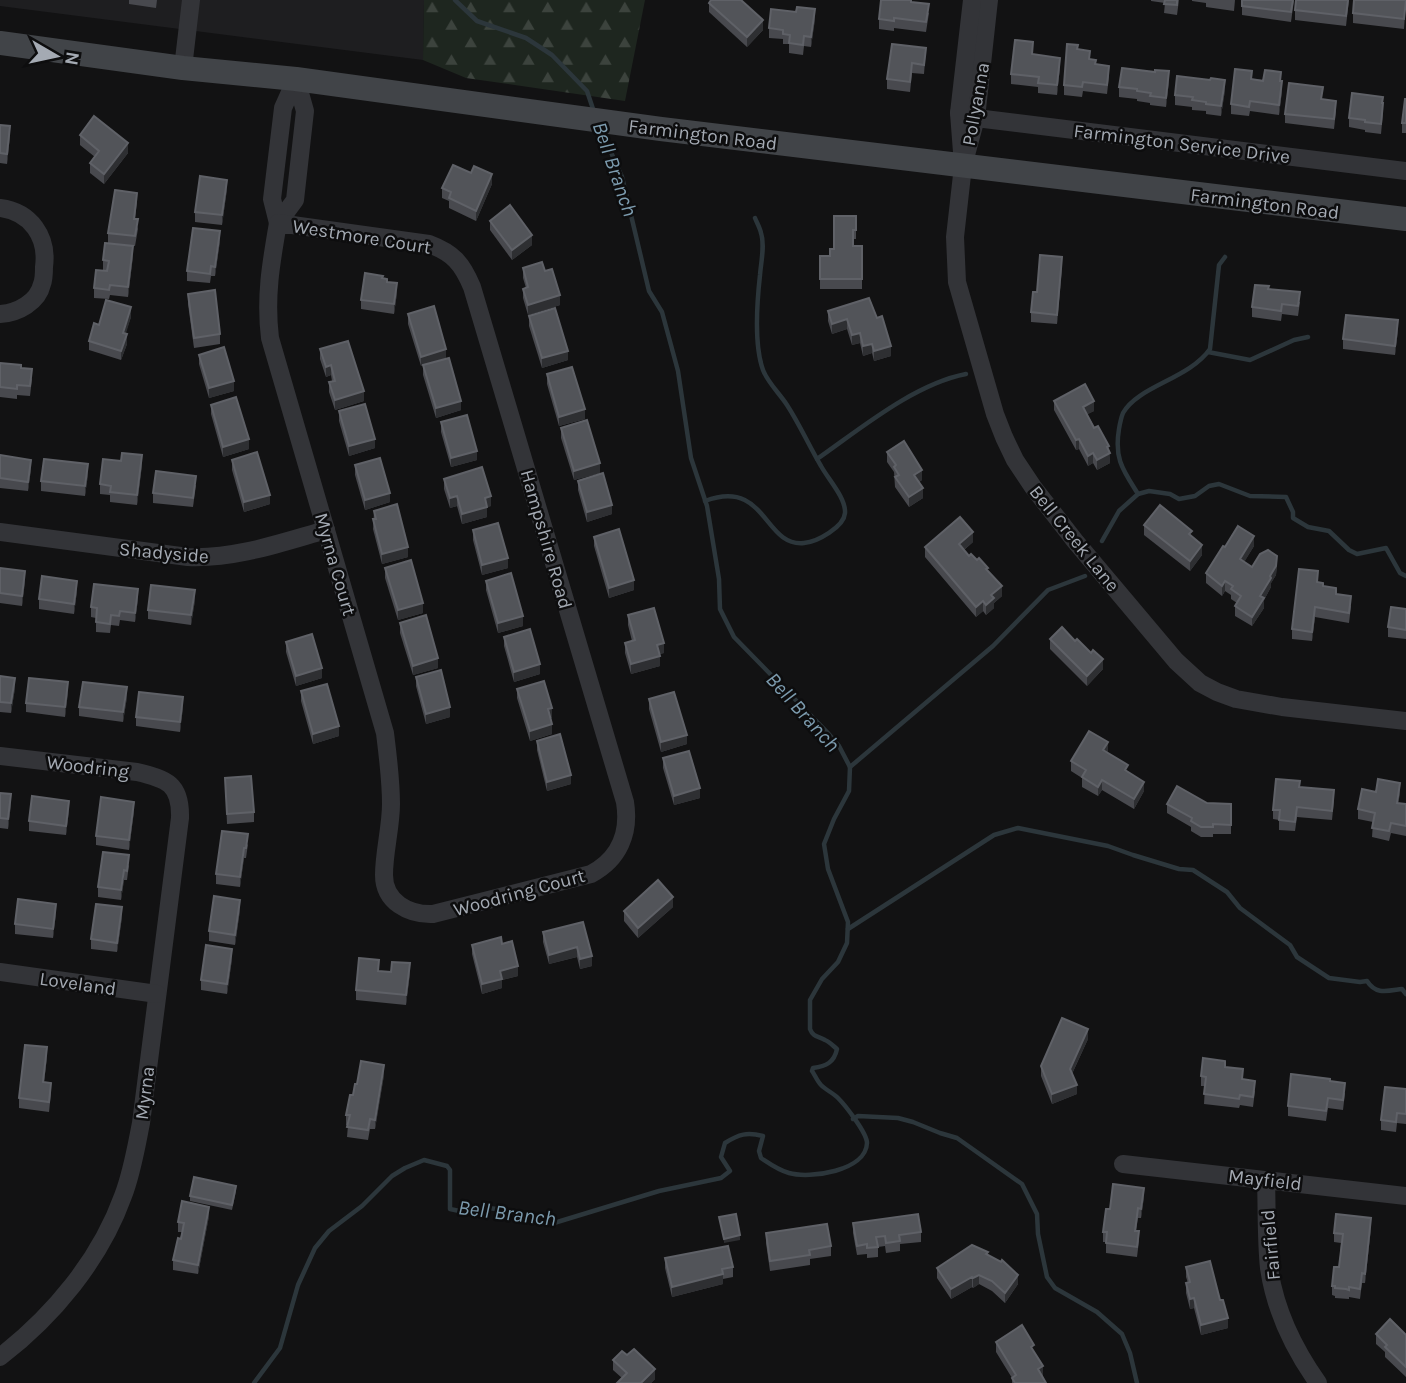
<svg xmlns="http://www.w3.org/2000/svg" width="1406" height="1383" font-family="Karla,sans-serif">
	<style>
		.built { fill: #1e1e20 }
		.forest { fill: url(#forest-firs) }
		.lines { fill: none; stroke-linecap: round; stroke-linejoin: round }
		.stream { stroke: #2c363b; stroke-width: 4.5 }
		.street { stroke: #333438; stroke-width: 18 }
		.secondary { stroke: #414448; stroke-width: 24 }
		.wall { fill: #48494e }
		.shaded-wall { fill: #2e2f32 }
		.building { fill: #525459; stroke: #5f6167; stroke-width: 2 }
		.labels { text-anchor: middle; stroke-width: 5; stroke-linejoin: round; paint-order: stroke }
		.street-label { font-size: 19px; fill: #a4aab3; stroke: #0d0d0e }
		.water-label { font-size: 21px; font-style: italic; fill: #7c9bae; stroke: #0d0d0e }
	</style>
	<defs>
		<pattern id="forest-firs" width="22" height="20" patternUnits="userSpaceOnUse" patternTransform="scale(1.75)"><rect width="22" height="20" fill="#1e261f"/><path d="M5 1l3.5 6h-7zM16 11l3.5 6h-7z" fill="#3c433d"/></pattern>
	</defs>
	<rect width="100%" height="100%" fill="#121213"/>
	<polygon class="built" points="0,0 424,0 423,60 0,6"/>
	<polygon class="forest" points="424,0 645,0 625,101 466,78 423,60"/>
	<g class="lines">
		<g class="stream">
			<polyline points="455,0 477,21 526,38 552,55 587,91 594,112"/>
			<polyline points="1208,352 1250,360 1294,340 1308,337"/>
			<path d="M817,459C860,429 914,384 966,374"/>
			<path d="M1138,494C1123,470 1114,459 1119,429C1120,423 1121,418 1123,413C1138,386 1189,379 1210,349L1219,265L1225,257"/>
			<path d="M705,501C767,478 763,547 804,543C817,542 844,527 845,513C846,498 828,479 821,466C809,446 800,425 787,405C780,394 768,383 763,370C754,345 757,302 760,275C761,262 765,245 761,233C760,228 757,223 755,218"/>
			<polyline points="1102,541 1119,511 1138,494 1149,491 1170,494 1179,499 1195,496 1209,486 1219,484 1250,496 1286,497 1293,512 1293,518 1308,527 1329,531 1349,550 1357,554 1386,548 1400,573 1406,576"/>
			<polyline points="850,767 993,646 1048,590 1085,576"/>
			<path d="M848,929L994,835L1018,828L1108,846L1133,855L1179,869L1193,870L1227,892L1240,908L1290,945L1297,957L1329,978L1360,982L1367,981C1376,995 1387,991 1402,989L1406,994"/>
			<polyline points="853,1119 858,1116 898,1118 913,1122 940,1133 957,1138 1022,1184 1037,1214 1038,1234 1047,1277 1055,1288 1097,1312 1122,1334 1130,1353 1137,1383"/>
			<path d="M254,1383L280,1348L298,1285L315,1248L329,1231L362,1206L392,1176L405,1168L424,1160L428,1161L447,1166L450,1170V1209L464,1212L489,1208L511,1211L526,1219L554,1223L659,1191L721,1178L730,1171L721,1157L725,1143C739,1134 747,1132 763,1136L759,1151L761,1158C770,1164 778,1170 789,1173C810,1179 866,1171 867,1143C867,1133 845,1105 838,1098C833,1093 826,1090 821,1085C817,1081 815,1075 812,1071L813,1068C826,1066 834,1063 837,1049C833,1046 830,1042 825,1040C818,1036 813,1037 810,1029V1000L822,979L838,962L847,943L848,922L828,869L824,844L834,819L849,791L850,767L839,746L827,732L734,637L720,609L719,579L707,506L691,458L678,371L662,312L649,291L622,177L601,130"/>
		</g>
		<g class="street">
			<polyline points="989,0 976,118 963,166 955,237 957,282 995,414 1004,437 1015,460 1033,487 1075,541 1176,661 1200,683 1217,692 1236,699 1282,707 1406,721"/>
			<polyline points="183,68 191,0"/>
			<polygon points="296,79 305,111 295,200 278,223 272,199 283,108"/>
			<polyline points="959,113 968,114 976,118 1406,171"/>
			<polyline points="962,152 959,113 972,0"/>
			<path d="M0,208C31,212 48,237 44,267C44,273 44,279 42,284C38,302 18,313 0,314"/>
			<path d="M278,223L429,244C453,253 462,263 472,287L625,802C630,833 619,859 591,874L433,914C409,915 384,902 384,875C384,852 391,827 391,804C391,780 388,757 385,733L270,338C265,297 271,263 278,223Z"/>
			<path d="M0,532L188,557C235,559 280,543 326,530"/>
			<path d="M0,756L137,772C167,779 181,784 180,818L141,1123C136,1148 132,1173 123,1196C100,1260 53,1316 0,1357"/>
			<polyline points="0,972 157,994"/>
			<polyline points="1123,1164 1406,1196"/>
			<path d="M1266,1180C1267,1209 1266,1239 1269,1268C1275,1310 1294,1349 1318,1383"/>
		</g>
		<polyline class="secondary" points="0,43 183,68 296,79 661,129 1406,219"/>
	</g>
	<g class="wall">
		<polygon points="129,0 157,0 156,8 129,4"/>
		<polygon points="1151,0 1179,0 1177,15 1164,13 1165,3 1151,1"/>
		<polygon points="1192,0 1235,0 1234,11 1206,7 1206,3 1192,1"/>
		<polygon points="1242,0 1294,0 1291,22 1242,15"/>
		<polygon points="1349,0 1346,26 1295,20 1295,10"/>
		<polygon points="1406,0 1404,29 1353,23 1353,13"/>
		<polygon points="911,2 929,13 926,32 894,28 894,31 879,29 879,19"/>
		<polygon points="709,3 763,30 747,47 709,12"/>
		<polygon points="815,19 811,47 804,46 803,55 789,53 789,44 783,44 783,39 769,38 769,28"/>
		<polygon points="926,48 924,74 912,73 910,92 887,89 887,79"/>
		<polygon points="1078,49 1109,76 1107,94 1083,91 1082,97 1064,95 1064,85"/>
		<polygon points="1033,54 1060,67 1057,95 1038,93 1038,87 1011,84 1011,74"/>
		<polygon points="1252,79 1281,81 1282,91 1279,115 1250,111 1249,116 1231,114 1231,104"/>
		<polygon points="1169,81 1166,107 1150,105 1150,103 1137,101 1137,99 1119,97 1119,87"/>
		<polygon points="1225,90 1221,116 1206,114 1206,111 1192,110 1192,107 1175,105 1175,95"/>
		<polygon points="1406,99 1406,133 1402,133 1402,123"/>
		<polygon points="1322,100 1336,111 1334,129 1285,123 1285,114"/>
		<polygon points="1383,103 1383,113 1381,134 1365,132 1365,130 1349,127 1349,118"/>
		<polygon points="0,125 10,136 7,164 0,163"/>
		<polygon points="80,135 128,153 104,184 90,173 90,163 95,157 80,145"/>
		<polygon points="471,173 492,184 476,221 449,208 449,201 442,198 442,188"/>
		<polygon points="227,189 222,225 195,222 195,212"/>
		<polygon points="137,202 135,219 138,229 135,246 108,243 108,233 112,215"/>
		<polygon points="856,216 856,239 853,239 853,246 862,246 862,289 820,289 820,256 830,256"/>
		<polygon points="490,221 532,245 512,260 490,230"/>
		<polygon points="220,241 215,276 211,276 210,283 187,281 187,271"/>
		<polygon points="133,256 128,297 110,295 109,299 94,298 94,288 107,271 107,270 103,270 103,260"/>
		<polygon points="1062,267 1057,324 1031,322 1031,312"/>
		<polygon points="523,268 545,271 560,305 528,315 523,298 523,289 526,288 523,278"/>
		<polygon points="383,278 397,293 394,314 361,309 361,300"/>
		<polygon points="1269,290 1300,302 1298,316 1282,314 1281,321 1252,317 1252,307"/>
		<polygon points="188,294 220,334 220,344 194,348 188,304"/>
		<polygon points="869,298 891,356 874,361 872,353 863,356 860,343 852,345 847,329 832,334 828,321 828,311"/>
		<polygon points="408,314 461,410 436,418 423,375 423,366 421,366 408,324"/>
		<polygon points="529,316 568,360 542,368 529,326"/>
		<polygon points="131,317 125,334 127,344 121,360 89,350 89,341 99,325"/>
		<polygon points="1398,330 1395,355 1343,349 1343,339"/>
		<polygon points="320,349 364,401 335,410 329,392 329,382 332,381 331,375 326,377 320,359"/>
		<polygon points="199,355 234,391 209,398 199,364"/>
		<polygon points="0,363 21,368 32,379 30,396 17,395 17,399 0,397"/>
		<polygon points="547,374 585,419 559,426 547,384"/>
		<polygon points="1054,401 1094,411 1087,414 1109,451 1110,463 1097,470 1093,463 1088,466 1079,449 1076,450 1054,410"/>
		<polygon points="211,405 249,449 223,457 211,414"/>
		<polygon points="339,411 375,448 349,456 339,421"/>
		<polygon points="441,422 477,460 451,467 441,432"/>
		<polygon points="561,428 600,473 574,480 561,438"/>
		<polygon points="887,452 922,480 919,482 923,498 909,507 895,487 894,472 887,462"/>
		<polygon points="0,455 31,469 28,491 0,488"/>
		<polygon points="232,460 270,504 244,512 232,470"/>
		<polygon points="142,465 137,505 110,502 110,495 100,494 100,484"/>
		<polygon points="355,465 390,502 365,510 355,475"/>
		<polygon points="88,474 85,496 41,491 41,481"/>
		<polygon points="444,479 491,506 487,507 487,517 462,524 457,506 450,508 444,489"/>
		<polygon points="578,481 612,514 587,522 578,490"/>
		<polygon points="196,485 193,507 153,503 153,493"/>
		<polygon points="374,511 408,557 382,564 373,529"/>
		<polygon points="1144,525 1192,537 1202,555 1190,571 1144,535"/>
		<polygon points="473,530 508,568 482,575 473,540"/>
		<polygon points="594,537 634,590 609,598 594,546"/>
		<polygon points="973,542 964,550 969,556 988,571 1002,596 994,603 994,608 986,615 983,611 976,617 925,557 925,547"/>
		<polygon points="1254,546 1244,562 1252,567 1277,565 1276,575 1271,583 1271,587 1264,600 1264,608 1252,626 1235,616 1235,606 1237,603 1231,599 1231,595 1225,591 1222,596 1206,583 1206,573 1225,547"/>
		<polygon points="0,568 25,581 22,606 0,603"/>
		<polygon points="385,568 423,613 398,620 385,578"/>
		<polygon points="486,581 523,626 498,633 486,590"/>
		<polygon points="1318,582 1336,594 1351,606 1349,623 1315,617 1312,641 1292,639 1292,629"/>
		<polygon points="77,591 74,614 39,609 39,599"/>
		<polygon points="138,599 135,622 120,620 119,626 111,625 110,633 96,632 96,618 91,617 91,607"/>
		<polygon points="195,600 191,625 148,619 148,610"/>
		<polygon points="1406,609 1406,639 1388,637 1388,627"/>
		<polygon points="628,615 664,653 659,654 660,666 631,674 625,653 625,643 632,641 628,625"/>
		<polygon points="400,623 438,668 413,675 400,633"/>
		<polygon points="504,637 540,674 514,682 504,646"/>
		<polygon points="1050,639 1075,641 1091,653 1103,669 1087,686 1050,649"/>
		<polygon points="286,642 322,678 296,686 286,652"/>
		<polygon points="0,676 15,688 11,713 0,712"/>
		<polygon points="416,677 450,717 426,724 416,686"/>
		<polygon points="517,689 552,718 551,718 552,734 530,741 517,698"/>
		<polygon points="301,691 339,736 313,744 301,701"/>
		<polygon points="68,692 65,717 26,712 26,703"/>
		<polygon points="127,697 123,722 79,716 79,707"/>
		<polygon points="649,699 687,744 661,752 649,709"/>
		<polygon points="183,707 180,732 136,726 136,717"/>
		<polygon points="537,741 571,784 547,791 537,750"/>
		<polygon points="1108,751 1107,752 1128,772 1144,791 1134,809 1102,790 1098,796 1082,787 1082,778 1071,771 1071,761"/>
		<polygon points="663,758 700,798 674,805 663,768"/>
		<polygon points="225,778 254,812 254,822 227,824"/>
		<polygon points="1300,787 1334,800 1332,820 1297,817 1295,831 1279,830 1279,820 1273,819 1273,810"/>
		<polygon points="1376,792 1400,793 1398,803 1406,804 1406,836 1391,833 1389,841 1372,837 1373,822 1358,819 1358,809"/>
		<polygon points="0,793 11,804 8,829 0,828"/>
		<polygon points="1207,803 1231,804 1231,834 1213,834 1213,837 1201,837 1191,831 1191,827 1167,813 1167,804"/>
		<polygon points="69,810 66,835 29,831 29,821"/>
		<polygon points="134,811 129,850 96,845 96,836"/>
		<polygon points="248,844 246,858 244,858 240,887 216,884 216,874"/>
		<polygon points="129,865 127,880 124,880 121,900 98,897 98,887"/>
		<polygon points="673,907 638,938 624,921 624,911"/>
		<polygon points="240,910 235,945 209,941 209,931"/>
		<polygon points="56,913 53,938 15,934 15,924"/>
		<polygon points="122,917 117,952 91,949 91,939"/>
		<polygon points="543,932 592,956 592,966 580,969 577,957 549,964 543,942"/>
		<polygon points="502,944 518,976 502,980 502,988 482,994 472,954 472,945"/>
		<polygon points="232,959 227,994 201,990 201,980"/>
		<polygon points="379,971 410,973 406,1005 356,1000 356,990"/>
		<polygon points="1088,1039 1072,1074 1077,1094 1052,1104 1041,1076 1041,1066"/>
		<polygon points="47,1057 44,1082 51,1093 49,1112 19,1108 19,1098"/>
		<polygon points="1225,1067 1243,1079 1255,1091 1253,1107 1240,1105 1239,1108 1204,1104 1205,1086 1201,1086 1201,1076"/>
		<polygon points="384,1075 375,1129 370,1129 368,1140 347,1137 348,1125 346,1125 346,1115 357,1084"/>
		<polygon points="1406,1089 1406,1124 1397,1123 1396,1132 1381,1130 1381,1120"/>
		<polygon points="1345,1093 1343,1110 1328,1108 1326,1121 1288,1116 1288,1106"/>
		<polygon points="236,1191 232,1210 190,1201 190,1196"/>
		<polygon points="1144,1197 1141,1218 1138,1218 1136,1231 1139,1241 1137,1257 1106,1253 1106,1242 1103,1242 1103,1232 1110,1209"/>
		<polygon points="209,1216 198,1274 173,1270 173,1260 182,1232 178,1232 178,1222"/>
		<polygon points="853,1223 921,1232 921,1242 900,1244 900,1251 886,1253 885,1246 878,1247 878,1257 867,1258 867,1254 857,1255 853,1233"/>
		<polygon points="1371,1228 1365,1283 1362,1283 1360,1299 1349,1297 1349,1299 1335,1298 1335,1296 1332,1295 1332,1286 1339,1267 1341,1243 1334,1242 1334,1233"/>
		<polygon points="766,1233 831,1246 831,1256 810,1259 810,1265 770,1271 766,1243"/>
		<polygon points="988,1255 1018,1284 1005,1303 992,1291 979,1284 973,1288 972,1287 951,1299 937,1278 937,1268"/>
		<polygon points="665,1258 733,1267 733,1277 723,1279 723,1284 672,1297 665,1268"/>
		<polygon points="1186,1267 1220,1300 1228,1328 1201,1335 1194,1308 1190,1309 1186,1293 1186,1283 1188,1283 1186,1277"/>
		<polygon points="1376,1334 1406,1335 1406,1377 1385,1357 1385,1352 1376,1344"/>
		<polygon points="996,1342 1034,1352 1043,1376 1042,1376 1046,1383 1012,1383 1012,1378 996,1352"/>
		<polygon points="613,1360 655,1379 651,1383 617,1383 622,1378 613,1370"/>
	</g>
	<g class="shaded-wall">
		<polygon points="815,9 815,19 811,47 811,37"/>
		<polygon points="763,20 763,30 747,47 747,37"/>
		<polygon points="1060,58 1060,67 1057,95 1057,85"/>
		<polygon points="1169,71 1169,81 1166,107 1166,98"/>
		<polygon points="1225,80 1225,90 1221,116 1221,106"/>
		<polygon points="1282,81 1282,91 1279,115 1279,105"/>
		<polygon points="10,126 10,136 7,164 7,154"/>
		<polygon points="128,143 128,153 104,184 104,174"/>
		<polygon points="492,174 492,184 476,221 476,211"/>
		<polygon points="227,180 227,189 222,225 222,215"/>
		<polygon points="220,231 220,241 215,276 215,267"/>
		<polygon points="532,235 532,245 512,260 512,250"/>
		<polygon points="133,246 133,256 128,297 128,287"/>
		<polygon points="1062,257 1062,267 1057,324 1057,315"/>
		<polygon points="397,283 397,293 394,314 394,304"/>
		<polygon points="560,295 560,305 528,315 528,305"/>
		<polygon points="131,307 131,317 123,343 123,333"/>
		<polygon points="847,319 847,329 832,334 832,324"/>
		<polygon points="1398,320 1398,330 1395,355 1395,346"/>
		<polygon points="860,333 860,343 852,345 852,335"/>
		<polygon points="127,334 127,344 121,360 121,351"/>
		<polygon points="872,344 872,353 863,356 863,346"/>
		<polygon points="891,346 891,356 874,361 874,351"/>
		<polygon points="446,349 446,359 421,366 421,357"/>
		<polygon points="568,351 568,360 542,368 542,358"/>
		<polygon points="331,365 331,375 326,377 326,367"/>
		<polygon points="234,381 234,391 209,398 209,388"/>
		<polygon points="364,391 364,401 335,410 335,400"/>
		<polygon points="461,401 461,410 436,418 436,408"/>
		<polygon points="1094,401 1094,411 1083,417 1083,407"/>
		<polygon points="585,409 585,419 559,426 559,417"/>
		<polygon points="249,439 249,449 223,457 223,447"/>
		<polygon points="375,439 375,448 349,456 349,446"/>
		<polygon points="1079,439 1079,449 1076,450 1076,440"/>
		<polygon points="1109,446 1110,463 1097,470 1097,460"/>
		<polygon points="477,451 477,460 451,467 451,458"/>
		<polygon points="1093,453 1093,463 1088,466 1088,456"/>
		<polygon points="142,455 142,465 137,505 137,495"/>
		<polygon points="31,460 31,469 28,491 28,482"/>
		<polygon points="600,463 600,473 574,480 574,471"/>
		<polygon points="88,464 88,474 85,496 85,486"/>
		<polygon points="922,470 922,480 914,485 914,475"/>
		<polygon points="923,488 923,498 909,507 909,497"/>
		<polygon points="390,493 390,502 365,510 365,500"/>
		<polygon points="270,495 270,504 244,512 244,502"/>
		<polygon points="457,496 457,506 450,508 450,498"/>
		<polygon points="491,496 491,506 487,507 487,517 462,524 462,514 485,498"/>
		<polygon points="612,505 612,514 587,522 587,512"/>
		<polygon points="973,532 973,542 959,554 959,544"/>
		<polygon points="1254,536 1254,546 1240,569 1240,559"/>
		<polygon points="1202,545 1202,555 1190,571 1190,561"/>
		<polygon points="408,547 408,557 382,564 382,554"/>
		<polygon points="1277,556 1276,575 1271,583 1271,587 1264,600 1264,608 1252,626 1252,617"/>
		<polygon points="508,558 508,568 482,575 482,565"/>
		<polygon points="25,571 25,581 22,606 22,596"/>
		<polygon points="634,580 634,590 609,598 609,588"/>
		<polygon points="77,581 77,591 74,614 74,604"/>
		<polygon points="1225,581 1225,591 1222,596 1222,586"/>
		<polygon points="1002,586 1002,596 994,603 994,608 986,615 986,605 991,595"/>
		<polygon points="138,589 138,599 135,622 135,613"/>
		<polygon points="195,590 195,600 191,625 191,615"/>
		<polygon points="983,601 983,611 976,617 976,607"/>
		<polygon points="423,603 423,613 398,620 398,610"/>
		<polygon points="1315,607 1315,617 1312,641 1312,632"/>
		<polygon points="523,616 523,626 498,633 498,623"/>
		<polygon points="664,643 664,653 657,655 657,645"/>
		<polygon points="660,656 660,666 631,674 631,664"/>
		<polygon points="438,658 438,668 413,675 413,666"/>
		<polygon points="1103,659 1103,669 1087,686 1087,676"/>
		<polygon points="540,664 540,674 514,682 514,672"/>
		<polygon points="322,668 322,678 296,686 296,676"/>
		<polygon points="15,678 15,688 11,713 11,703"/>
		<polygon points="68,682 68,692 65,717 65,707"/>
		<polygon points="127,687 127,697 123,722 123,712"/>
		<polygon points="183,697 183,707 180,732 180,722"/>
		<polygon points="450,707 450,717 426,724 426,714"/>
		<polygon points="552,708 552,718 548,719 548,709"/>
		<polygon points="552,724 552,734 530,741 530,731"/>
		<polygon points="339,726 339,736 313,744 313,734"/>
		<polygon points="687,735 687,744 661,752 661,742"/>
		<polygon points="1108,742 1108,751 1103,760 1103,750"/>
		<polygon points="571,775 571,784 547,791 547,782"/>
		<polygon points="1102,780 1102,790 1098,796 1098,787"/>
		<polygon points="1144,782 1144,791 1134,809 1134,799"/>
		<polygon points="1400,783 1400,793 1397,812 1397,803"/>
		<polygon points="700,788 700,798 674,805 674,796"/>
		<polygon points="11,794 11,804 8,829 8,819"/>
		<polygon points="69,801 69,810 66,835 66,826"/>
		<polygon points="134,802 134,811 129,850 129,840"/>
		<polygon points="244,848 244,858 240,887 240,877"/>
		<polygon points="124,870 124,880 121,900 121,890"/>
		<polygon points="673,897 673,907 638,938 638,928"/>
		<polygon points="240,900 240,910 235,945 235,935"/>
		<polygon points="56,904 56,913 53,938 53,929"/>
		<polygon points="122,907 122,917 117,952 117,943"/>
		<polygon points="577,947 577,957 549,964 549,955"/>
		<polygon points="232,949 232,959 227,994 227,984"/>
		<polygon points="592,956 592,966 580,969 580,959"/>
		<polygon points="410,963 410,973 406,1005 406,995"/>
		<polygon points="518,966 518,976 502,980 502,988 482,994 482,984 500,971"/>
		<polygon points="1088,1029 1088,1039 1070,1078 1070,1069"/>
		<polygon points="47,1047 47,1057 43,1092 43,1082"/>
		<polygon points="384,1065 384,1075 375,1129 375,1120"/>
		<polygon points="1077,1085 1077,1094 1052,1104 1052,1094"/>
		<polygon points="1144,1188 1144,1197 1141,1218 1141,1209"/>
		<polygon points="209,1207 209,1216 198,1274 198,1265"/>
		<polygon points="1371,1218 1371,1228 1365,1283 1365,1274"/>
		<polygon points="740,1235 740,1240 724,1243 724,1239"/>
		<polygon points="723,1274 723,1284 672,1297 672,1287"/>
		<polygon points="979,1275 979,1284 973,1288 973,1278"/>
		<polygon points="1018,1275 1018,1284 1005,1303 1005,1293"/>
		<polygon points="972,1277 972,1287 951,1299 951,1289"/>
		<polygon points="1194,1298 1194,1308 1190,1309 1190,1299"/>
		<polygon points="1228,1318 1228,1328 1201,1335 1201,1325"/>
		<polygon points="1043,1366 1043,1376 1038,1379 1038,1369"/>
		<polygon points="655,1369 655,1379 651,1383 641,1383"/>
	</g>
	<g class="building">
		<polygon points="711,0 741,0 763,20 747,37 709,3"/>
		<polygon points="881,0 911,0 911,2 929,4 926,22 894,18 894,21 879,19"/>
		<polygon points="1165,0 1177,0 1177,5 1164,4"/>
		<polygon points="1242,0 1293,0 1291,12 1242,6"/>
		<polygon points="1296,0 1348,0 1346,16 1295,10"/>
		<polygon points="1354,0 1406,0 1404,19 1353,13"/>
		<polygon points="797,7 815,9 811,37 804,36 803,45 789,43 790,35 783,34 783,30 769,28 771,9 796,12"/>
		<polygon points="1015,40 1033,42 1032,54 1060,58 1057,85 1038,83 1039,77 1011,74"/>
		<polygon points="892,44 926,48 924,65 912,63 910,82 887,79"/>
		<polygon points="1067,44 1078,45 1077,49 1090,51 1089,59 1096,60 1095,64 1109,66 1107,85 1083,82 1082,87 1064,85"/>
		<polygon points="1122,68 1155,72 1155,70 1169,71 1166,98 1150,96 1151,93 1137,91 1137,89 1119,87"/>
		<polygon points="1235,69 1252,71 1251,79 1263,81 1265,70 1281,72 1280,81 1282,81 1279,105 1250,101 1249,107 1231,104"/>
		<polygon points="1177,76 1210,80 1211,78 1225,80 1221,106 1206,104 1206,102 1192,100 1193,97 1175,95"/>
		<polygon points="1289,83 1323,87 1321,99 1336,101 1334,119 1285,114"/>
		<polygon points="1352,93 1383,97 1382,103 1383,103 1381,124 1365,122 1365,120 1349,118"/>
		<polygon points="1405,99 1406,99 1406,123 1402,123"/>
		<polygon points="94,116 128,143 104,174 90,163 99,151 80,135"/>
		<polygon points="0,125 10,126 7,154 0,153"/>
		<polygon points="453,165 471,173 474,166 492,174 476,211 449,198 451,192 442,188"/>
		<polygon points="200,176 227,180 222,215 195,212"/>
		<polygon points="115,190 137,193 134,219 138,219 135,236 108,233"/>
		<polygon points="510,205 532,235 512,250 490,221"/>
		<polygon points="834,216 856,216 856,230 853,230 853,246 862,246 862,279 820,279 820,256 830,256 830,249 834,249"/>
		<polygon points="193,228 220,231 215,267 211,266 210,274 187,271"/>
		<polygon points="105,243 133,246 128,287 110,285 109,290 94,288 96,270 107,271 109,261 103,260"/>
		<polygon points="1040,255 1062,257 1057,315 1031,312 1033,292 1037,292"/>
		<polygon points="542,262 545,271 552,269 560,295 528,305 523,289 528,287 523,268"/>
		<polygon points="365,273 383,276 382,278 387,279 387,282 397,283 394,304 361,300"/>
		<polygon points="1255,285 1269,286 1268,289 1300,292 1298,306 1282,304 1281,311 1252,307"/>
		<polygon points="215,290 220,334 194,338 188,294"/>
		<polygon points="869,298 877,318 882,316 891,346 874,351 872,344 863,346 860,333 852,335 847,319 832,324 828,311"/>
		<polygon points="106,300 131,307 123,333 127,334 121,351 89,341 94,323 99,325"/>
		<polygon points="434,306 446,349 421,357 408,314"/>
		<polygon points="555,308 568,351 542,358 529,316"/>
		<polygon points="1346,315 1398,320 1395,346 1343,339"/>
		<polygon points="348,341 364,391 335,400 329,382 335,381 331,365 326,367 320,349"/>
		<polygon points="224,347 234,381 209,388 199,355"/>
		<polygon points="449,358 461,401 436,408 423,365"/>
		<polygon points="0,363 21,365 21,368 32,369 30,386 17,385 17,389 0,387"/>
		<polygon points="572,367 585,409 559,417 547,374"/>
		<polygon points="1085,384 1094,401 1083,407 1094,428 1098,426 1109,446 1107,447 1110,453 1097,460 1093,453 1088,456 1079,439 1076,440 1054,401"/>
		<polygon points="236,397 249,439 223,447 211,405"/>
		<polygon points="365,404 375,439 349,446 339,411"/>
		<polygon points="467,415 477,451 451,458 441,422"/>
		<polygon points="587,420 600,463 574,471 561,428"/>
		<polygon points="904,441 922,470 914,475 923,488 909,497 895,477 899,475 894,467 896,465 887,452"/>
		<polygon points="257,452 270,495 244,502 232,460"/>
		<polygon points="122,453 142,455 137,495 110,492 111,486 100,484 103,459 121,461"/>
		<polygon points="0,455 31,460 28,482 0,478"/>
		<polygon points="380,458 390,493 365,500 355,465"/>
		<polygon points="44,459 88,464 85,486 41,481"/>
		<polygon points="482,467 491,496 485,498 487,507 462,514 457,496 450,498 444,479"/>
		<polygon points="156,471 196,476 193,498 153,493"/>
		<polygon points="603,473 612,505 587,512 578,481"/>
		<polygon points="397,504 408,547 382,554 373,519 376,519 374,511"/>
		<polygon points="1160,505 1192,531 1189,534 1202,545 1190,561 1144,525"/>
		<polygon points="960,517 973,532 959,544 969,556 971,554 977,560 979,558 988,568 986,569 1002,586 991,595 994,598 986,605 983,601 976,607 925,547"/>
		<polygon points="498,523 508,558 482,565 473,530"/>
		<polygon points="1238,526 1254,536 1240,559 1252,567 1260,554 1268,550 1277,556 1276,566 1270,576 1271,578 1260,596 1264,598 1252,617 1235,606 1241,596 1231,589 1233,586 1225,581 1222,586 1206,573 1223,546 1225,547"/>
		<polygon points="619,529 634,580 609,588 594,537"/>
		<polygon points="411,560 423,603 398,610 385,568"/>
		<polygon points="0,568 25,571 22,596 0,593"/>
		<polygon points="1299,569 1318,571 1317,582 1323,583 1323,586 1336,588 1336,594 1351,596 1349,613 1315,607 1312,632 1292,629"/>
		<polygon points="511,573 523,616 498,623 486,581"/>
		<polygon points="42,576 77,581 74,604 39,599"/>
		<polygon points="94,584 138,589 135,613 120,611 119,616 111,615 110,624 96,622 97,608 91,607"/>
		<polygon points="151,585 195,590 191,615 148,610"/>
		<polygon points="1391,607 1406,609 1406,630 1388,627"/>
		<polygon points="654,608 664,643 657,645 660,656 631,664 625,643 635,640 628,615"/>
		<polygon points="426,615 438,658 413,666 400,623"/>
		<polygon points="1062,627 1075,641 1077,639 1091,653 1093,650 1103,659 1087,676 1050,639"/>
		<polygon points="530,629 540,664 514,672 504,637"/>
		<polygon points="312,634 322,668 296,676 286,642"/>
		<polygon points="441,670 450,707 426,714 416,677"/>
		<polygon points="0,676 15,678 11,703 0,702"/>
		<polygon points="29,678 68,682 65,707 26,703"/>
		<polygon points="544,681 552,708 548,709 552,724 530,731 517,689"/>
		<polygon points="83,682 127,687 123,712 79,707"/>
		<polygon points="327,684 339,726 313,734 301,691"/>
		<polygon points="139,692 183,697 180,722 136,717"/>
		<polygon points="674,692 687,735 661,742 649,699"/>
		<polygon points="1089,731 1108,742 1103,750 1128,765 1125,770 1144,782 1134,799 1102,780 1098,787 1082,777 1086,770 1071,761"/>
		<polygon points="560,734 571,775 547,782 537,741"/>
		<polygon points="689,751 700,788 674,796 663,758"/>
		<polygon points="251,776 254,812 227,814 225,778"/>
		<polygon points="1276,779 1300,781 1299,787 1334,790 1332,811 1297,807 1295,822 1279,820 1280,810 1273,810"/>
		<polygon points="1378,779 1400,783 1397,803 1406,804 1406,826 1391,823 1389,831 1372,828 1375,813 1358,809 1362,789 1376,792"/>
		<polygon points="1177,786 1207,803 1231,804 1231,825 1213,824 1213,827 1201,827 1191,821 1192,818 1167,804"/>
		<polygon points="0,793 11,794 8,819 0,818"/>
		<polygon points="32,796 69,801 66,826 29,821"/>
		<polygon points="101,797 134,802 129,840 96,836"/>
		<polygon points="222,831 248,834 246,848 244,848 240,877 216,874"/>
		<polygon points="103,852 129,855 127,871 124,870 121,890 98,887"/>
		<polygon points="658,880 673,897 638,928 624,911"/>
		<polygon points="214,896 240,900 235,935 209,931"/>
		<polygon points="18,899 56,904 53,929 15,924"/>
		<polygon points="96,904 122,907 117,943 91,939"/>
		<polygon points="583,922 592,956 580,959 577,947 549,955 543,932"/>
		<polygon points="501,937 502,944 512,941 518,966 500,971 502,979 482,984 472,945"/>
		<polygon points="206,945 232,949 227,984 201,980"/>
		<polygon points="359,958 379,960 378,971 391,972 392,962 410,963 406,995 356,990"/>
		<polygon points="1062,1018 1088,1029 1070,1069 1077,1085 1052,1094 1041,1066"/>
		<polygon points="25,1045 47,1047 43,1082 51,1083 49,1102 19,1098"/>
		<polygon points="1203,1058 1225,1061 1225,1067 1243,1069 1242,1079 1255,1081 1253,1097 1240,1095 1239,1099 1204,1094 1206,1077 1201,1076"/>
		<polygon points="361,1061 384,1065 375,1120 370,1119 368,1130 347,1127 350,1115 346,1115 350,1095 353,1095 355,1084 357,1084"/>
		<polygon points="1291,1074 1330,1079 1330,1081 1345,1083 1343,1100 1328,1098 1326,1111 1288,1106"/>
		<polygon points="1385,1087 1406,1089 1406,1114 1397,1113 1396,1122 1381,1120"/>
		<polygon points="194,1177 236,1186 232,1205 190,1196"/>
		<polygon points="1113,1184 1144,1188 1141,1209 1138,1208 1135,1231 1139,1231 1137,1247 1106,1243 1107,1232 1103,1232 1106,1209 1110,1209"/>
		<polygon points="182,1201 209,1207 198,1265 173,1260 178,1238 181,1239 184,1223 178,1222"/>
		<polygon points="736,1214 740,1235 724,1239 719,1217"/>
		<polygon points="918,1214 921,1232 899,1235 900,1241 886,1243 885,1236 876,1237 878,1247 867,1248 867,1244 857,1246 853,1223"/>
		<polygon points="1336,1214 1371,1218 1365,1274 1362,1273 1360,1289 1349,1287 1349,1290 1346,1289 1335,1288 1335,1286 1332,1286 1334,1267 1339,1267 1343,1234 1334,1233"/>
		<polygon points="827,1224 831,1246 809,1250 810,1255 770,1261 766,1233"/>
		<polygon points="972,1245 988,1252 986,1254 1001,1262 1002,1260 1018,1275 1005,1293 992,1281 979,1275 973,1278 972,1277 951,1289 937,1268"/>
		<polygon points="728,1246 733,1267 722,1269 723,1274 672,1287 665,1258"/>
		<polygon points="1210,1261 1220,1300 1223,1300 1228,1318 1201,1325 1194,1298 1190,1299 1186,1283 1190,1282 1186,1267"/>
		<polygon points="1390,1319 1406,1335 1406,1367 1385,1347 1387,1345 1376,1334"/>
		<polygon points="1022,1325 1034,1345 1031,1347 1043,1366 1038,1369 1046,1383 1015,1383 1012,1378 1016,1375 996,1342"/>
		<polygon points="634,1349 655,1369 641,1383 617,1383 627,1373 613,1360 622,1351 627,1355"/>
	</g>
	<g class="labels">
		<g class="street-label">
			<text transform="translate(975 104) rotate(-80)" y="7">Pollyanna</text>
			<text transform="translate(703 134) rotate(7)" y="7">Farmington Road</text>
			<text transform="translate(1182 143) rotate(7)" y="7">Farmington Service Drive</text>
			<text transform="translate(1265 203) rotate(7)" y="7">Farmington Road</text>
			<text transform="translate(362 236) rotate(9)" y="7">Westmore Court</text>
			<text transform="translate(1075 538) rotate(51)" y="7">Bell Creek Lane</text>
			<text transform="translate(547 539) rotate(74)" y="7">Hampshire Road</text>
			<text transform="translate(164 552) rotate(5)" y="7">Shadyside</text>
			<text transform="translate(336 564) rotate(74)" y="7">Myrna Court</text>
			<text transform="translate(88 766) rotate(7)" y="7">Woodring</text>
			<text transform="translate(519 892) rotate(-15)" y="7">Woodring Court</text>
			<text transform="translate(78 983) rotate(8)" y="7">Loveland</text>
			<text transform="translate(144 1093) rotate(-83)" y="7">Myrna</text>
			<text transform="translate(1265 1179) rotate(7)" y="7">Mayfield</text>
			<text transform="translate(1270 1245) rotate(-95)" y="7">Fairfield</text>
		</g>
		<g class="water-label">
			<text transform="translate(615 169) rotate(71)" y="7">Bell Branch</text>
			<text transform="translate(803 712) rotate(48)" y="7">Bell Branch</text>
			<text transform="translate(507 1213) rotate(7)" y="7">Bell Branch</text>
		</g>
	</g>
	<g transform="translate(56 56) rotate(99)" stroke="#0d0d0e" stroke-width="5" paint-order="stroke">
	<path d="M0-5L12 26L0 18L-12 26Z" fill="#a4aab3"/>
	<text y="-10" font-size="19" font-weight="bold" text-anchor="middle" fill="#a4aab3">N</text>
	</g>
</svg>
